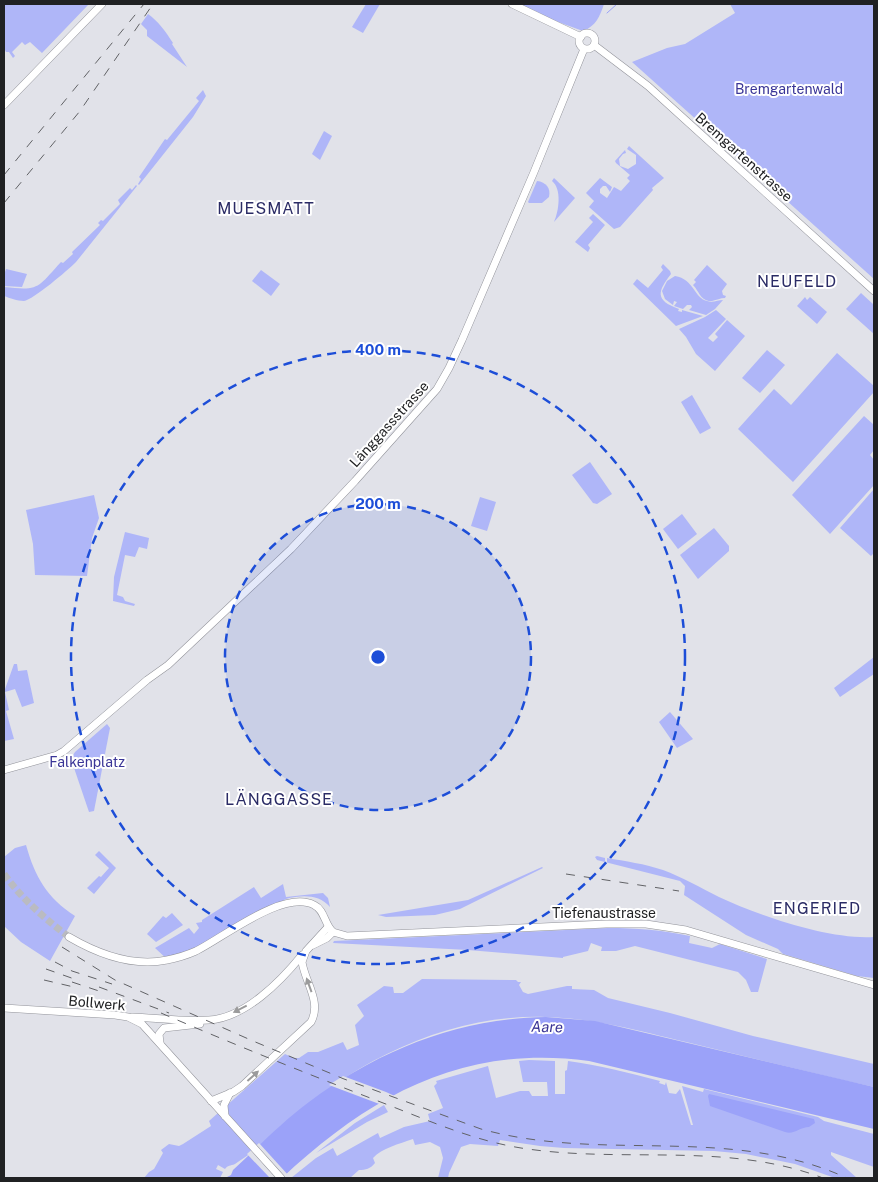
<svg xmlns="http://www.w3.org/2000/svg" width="878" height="1182" font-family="'Public Sans',sans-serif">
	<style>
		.green { fill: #afb6f8 }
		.water { fill: #9ba2f9 }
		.pier { fill: #e1e2e9 }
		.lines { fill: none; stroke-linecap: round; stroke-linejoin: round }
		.stream { stroke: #9ba2f9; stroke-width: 1 }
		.major-tunnel { stroke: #babbc1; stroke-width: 7; stroke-dasharray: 7 3.5; stroke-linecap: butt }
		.major-casing { stroke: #92939a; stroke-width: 8 }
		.major { stroke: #fff; stroke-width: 7 }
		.rail { stroke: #616266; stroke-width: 1; stroke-dasharray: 9 9; stroke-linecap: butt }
		.oneway { fill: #9b9b9c }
		.ring { fill: none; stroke: #1d4ed8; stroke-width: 2.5; stroke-dasharray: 9 6 }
		.labels { text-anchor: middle; stroke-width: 4; stroke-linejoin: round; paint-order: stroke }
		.park-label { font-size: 14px; fill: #3a3597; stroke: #fff }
		.street-label { font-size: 14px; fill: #202123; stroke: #fff }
		.water-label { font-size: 15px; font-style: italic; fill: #393395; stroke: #fff }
		.quarter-label { font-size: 16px; letter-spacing: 1px; fill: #2a2b65; stroke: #fff }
		.centre { fill: #1d4ed8; stroke: #fff; stroke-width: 2.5 }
		.ring-label { font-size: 15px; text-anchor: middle; font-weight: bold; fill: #1d4ed8; stroke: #fff; stroke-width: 4; stroke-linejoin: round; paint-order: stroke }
	</style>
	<rect width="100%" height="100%" fill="#e1e2e9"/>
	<g class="green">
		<polygon points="4,4 89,4 42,53 30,42 25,45 22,42 12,52 15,56 13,58 9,52 6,52 4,48"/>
		<polygon points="366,4 380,4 363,33 352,27"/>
		<path d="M516,4H604C600,16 596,26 583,31L547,18Z"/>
		<polygon points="730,4 874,4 874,279 632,62 667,48 685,44 735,13"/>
		<path d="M148,14C158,21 166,32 173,43L172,44L187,67L147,36V30L141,24Z"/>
		<polygon points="203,90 206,96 193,117 139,185 138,184 141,179 139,177 165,139 167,140 199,101 196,98"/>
		<polygon points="324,131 332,136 320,160 312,154"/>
		<polygon points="629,146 664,178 652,188 653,190 620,227 614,229 589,207 594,201 586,193 600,178 612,187 610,192 606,186 603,186 600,189 600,193 607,198 614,187 621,191 630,181 627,178 630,175 616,163 615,161 625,150 626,153 623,154 619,159 620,166 628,169 636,164 636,155 627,149"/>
		<path d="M554,178L575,198L554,222C559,211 562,189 552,181Z"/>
		<path d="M537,181C546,182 551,188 549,197L542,203H529L528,202Z"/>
		<path d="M136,185L137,186L76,262C68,270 33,300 24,301C17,301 10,298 4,296V287C40,291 37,288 61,262L63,263L73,254L72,252L100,225L98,223L101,220L103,221L120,204L118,200L130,188L132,190Z"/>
		<polygon points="593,214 605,225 588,245 590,248 588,252 575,242 593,222 589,218"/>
		<path d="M663,264L670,271L671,274C658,291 654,300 679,309L678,311L682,312V310L703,316L676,326L633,284L637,279L648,288L663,270L661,267Z"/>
		<path d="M707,265L727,284L722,291L723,295L726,296L725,298C720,298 717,300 712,301C701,302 699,291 693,285L696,282L694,280Z"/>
		<polygon points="6,269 27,274 22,287 4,286 4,275"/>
		<polygon points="261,270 280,284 271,296 252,281"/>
		<path d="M675,276C694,279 694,298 707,301C713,303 718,300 723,300L715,309L706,315L689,310L692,307L691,305H687L683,309L674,306L677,302L674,301L673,305L665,299L662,291L667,281Z"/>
		<polygon points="861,293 874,305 874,334 846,309"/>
		<polygon points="805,297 807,300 810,297 827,312 817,324 797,306"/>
		<polygon points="716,310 726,319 708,338 713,342 718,337 715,334 727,320 745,336 715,371 696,354 686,337 679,329 705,317"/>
		<polygon points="767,350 785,365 760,393 742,378"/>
		<polygon points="837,353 874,386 874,392 793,482 738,429 774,389 791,405"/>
		<polygon points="692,395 711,428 700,434 681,402"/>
		<polygon points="864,416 874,425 874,450 870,455 874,460 874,485 830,534 792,495"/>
		<polygon points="590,462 612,494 597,504 593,503 572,475"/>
		<polygon points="874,489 874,553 871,556 840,528"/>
		<polygon points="94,495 99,518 92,538 87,576 35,575 33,544 26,510"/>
		<polygon points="480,497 496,502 487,531 471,526"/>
		<polygon points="682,514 697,534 678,549 663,529"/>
		<polygon points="714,528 729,546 729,551 698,579 680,555"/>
		<polygon points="125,532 149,538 147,549 139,547 135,557 125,555 117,595 123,597 125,601 135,604 134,606 113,601 114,577"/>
		<polygon points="874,657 874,674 840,697 834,688"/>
		<polygon points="14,664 17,664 18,671 27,670 34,703 22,707 15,689 5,692 9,710 6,711 14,739 4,741 4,692"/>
		<polygon points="670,712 693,739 677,748 659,722"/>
		<polygon points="107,724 110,728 94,811 89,812 72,762 72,757 75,752"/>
		<path d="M26,845C35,877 47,898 75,916L50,961L21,942L4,926V857L15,848Z"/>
		<polygon points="99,851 116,868 94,894 87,888 99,876 101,877 109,868 95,855"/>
		<path d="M597,856L605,858V862H607V858C625,861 645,864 663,870C682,877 701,888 719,897C760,916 829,940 874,937V978L857,976L783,954L778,949L746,935L684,895L685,886L680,881L597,860L595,857Z"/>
		<polygon points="542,867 543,868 460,909 435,915 386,917 378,915 468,900"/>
		<path d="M283,884L286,897L323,893L328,898L330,907C319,894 301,895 286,899L197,950L168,960L155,948L189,928L194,934L199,928L196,923L202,922V920L254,887L261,898Z"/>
		<polygon points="172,913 183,925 156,942 147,934 163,916 166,918"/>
		<path d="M608,928C636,928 662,930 690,936L689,943L712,948L720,944L767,959L758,992H751L746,980L738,972L635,946L616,951H601L602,947L591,943L588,951L563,957V958L468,950L333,943L334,941Z"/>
		<path d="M422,979L516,980L518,982H521L519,985L523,992L528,994L567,986H572V989L594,990L608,998L670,1013L753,1036L874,1064V1087C811,1073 749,1057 686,1042C639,1031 594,1018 545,1017C447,1014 353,1062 282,1126C272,1134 263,1143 254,1151C248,1155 241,1160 235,1164C230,1166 228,1165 225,1169L218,1165L216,1169L223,1172L220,1178H144L149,1172L154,1169L163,1153L161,1150L169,1144L179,1146L183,1144L211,1126L209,1121L285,1054L294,1058H299L308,1052H318L343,1042L347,1050L359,1045L355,1025L364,1016L357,1005L384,986L393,987L394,993H403Z"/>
		<path d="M529,1060L555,1061V1094H565V1071L567,1070L568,1061C599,1065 629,1073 660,1081L659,1083L665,1085L666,1082L669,1093L676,1094L680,1089L691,1125H693L682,1086L703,1092L704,1089L818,1117L824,1121L874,1134V1167L831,1152V1155L857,1178H835L795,1164L746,1154L714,1151L564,1148L540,1146L500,1140L498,1146L470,1144L461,1147L449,1173L448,1178H438L443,1158L440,1147L430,1142L415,1145L413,1139C399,1144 382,1148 373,1158L375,1163C370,1169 366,1170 359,1170L350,1178H291L316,1158L333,1148L337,1156L378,1133L380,1138L404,1127L430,1121L428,1114L443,1108L434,1086L437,1083L436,1081L488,1066L496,1098L520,1091H529L532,1096H548L547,1082H523L519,1061Z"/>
		<polygon points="384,1105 388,1112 367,1122 316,1153 355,1123"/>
	</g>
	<g class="water">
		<path d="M546,1017L595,1021L874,1087V1129L589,1061C464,1044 371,1095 282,1178H225L231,1175L233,1170C258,1147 282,1122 309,1102C378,1050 460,1018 546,1017Z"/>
		<path d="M709,1094L814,1119L815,1123L809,1127C800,1127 794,1135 785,1132L710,1106L708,1096Z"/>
	</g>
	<g class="pier">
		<polygon points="343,1076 386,1092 397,1097 382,1105 329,1085"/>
		<polygon points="259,1143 289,1176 286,1178 270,1178 247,1154"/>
	</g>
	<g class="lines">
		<polyline class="stream" points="607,13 617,4"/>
		<path class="major-tunnel" d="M4,874C22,899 44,918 69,937"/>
		<g class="major-casing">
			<g id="major">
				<polyline points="512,4 581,37"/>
				<circle cx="587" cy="41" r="8"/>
				<polyline points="594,45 648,86 874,291"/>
				<polyline points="4,105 102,4"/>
				<polyline points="4,770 57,755 64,751 147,680 168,665 291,549 355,481 437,389 449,368 462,340 534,172 584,49"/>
				<path d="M69,937C98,954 133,967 167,960C177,958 187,955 196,951C224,937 284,889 314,905C325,910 324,924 333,932L347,936L606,924H646L686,930L874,985"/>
				<polyline points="313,945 327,938 333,932"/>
				<polyline points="4,1008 115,1015 128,1017 142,1024 281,1178"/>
				<path d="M132,1017C156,1018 186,1022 209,1020C245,1018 281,981 302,955"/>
				<polyline points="160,1043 159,1034 164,1028 200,1024"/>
				<path d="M211,1101L233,1092L242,1086L311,1022C322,1002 305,982 302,962L306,951L328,927"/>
				<polyline points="225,1116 224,1105 230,1093"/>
			</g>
		</g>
		<use href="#major" class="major"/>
		<g class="rail">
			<polyline points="4,175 144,4"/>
			<polyline points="4,203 80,111 153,4"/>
			<polyline points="566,874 679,891"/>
			<path d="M62,947L115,980L253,1041L344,1079L481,1129C603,1163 728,1124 847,1178"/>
			<polyline points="55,962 72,971 112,984"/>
			<polyline points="46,969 80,981"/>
			<polyline points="44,980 78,988"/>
			<polyline points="72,982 105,993"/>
			<polyline points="99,987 169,1013"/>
			<path d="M161,1013C233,1044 305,1073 378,1101C425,1119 471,1140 521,1148C622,1164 726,1141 823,1178"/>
		</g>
	</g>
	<defs><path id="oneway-solid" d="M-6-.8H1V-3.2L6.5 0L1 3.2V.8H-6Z" transform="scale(1.25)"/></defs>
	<g class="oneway">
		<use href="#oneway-solid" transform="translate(309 985) rotate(-110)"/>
		<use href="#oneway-solid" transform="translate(240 1009) rotate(153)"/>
		<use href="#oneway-solid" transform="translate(253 1076) rotate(-42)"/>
	</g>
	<circle cx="378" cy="657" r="153" fill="#1d4ed8" fill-opacity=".12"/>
	<g class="ring">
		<circle cx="378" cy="657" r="153"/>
		<circle cx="378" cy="657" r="307"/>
	</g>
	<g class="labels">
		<g class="park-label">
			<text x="789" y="94">Bremgartenwald</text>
			<text x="87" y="767">Falkenplatz</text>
		</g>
		<g class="street-label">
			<text transform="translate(744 157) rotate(42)" y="5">Bremgartenstrasse</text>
			<text transform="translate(389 424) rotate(-48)" y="5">Länggassstrasse</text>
			<text x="604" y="918">Tiefenaustrasse</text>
			<text transform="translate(97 1003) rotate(5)" y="5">Bollwerk</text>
		</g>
		<g class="water-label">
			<text transform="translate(547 1027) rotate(1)" y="5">Aare</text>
		</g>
		<g class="quarter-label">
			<text x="266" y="214">MUESMATT</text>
			<text x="797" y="287">NEUFELD</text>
			<text x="279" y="805">LÄNGGASSE</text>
			<text x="817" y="914">ENGERIED</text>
		</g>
	</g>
	<circle cx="378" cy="657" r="8" class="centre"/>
	<g class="ring-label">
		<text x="378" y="355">400 m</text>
		<text x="378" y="509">200 m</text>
	</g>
	<rect width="878" height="1182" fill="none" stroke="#202123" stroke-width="10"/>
</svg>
